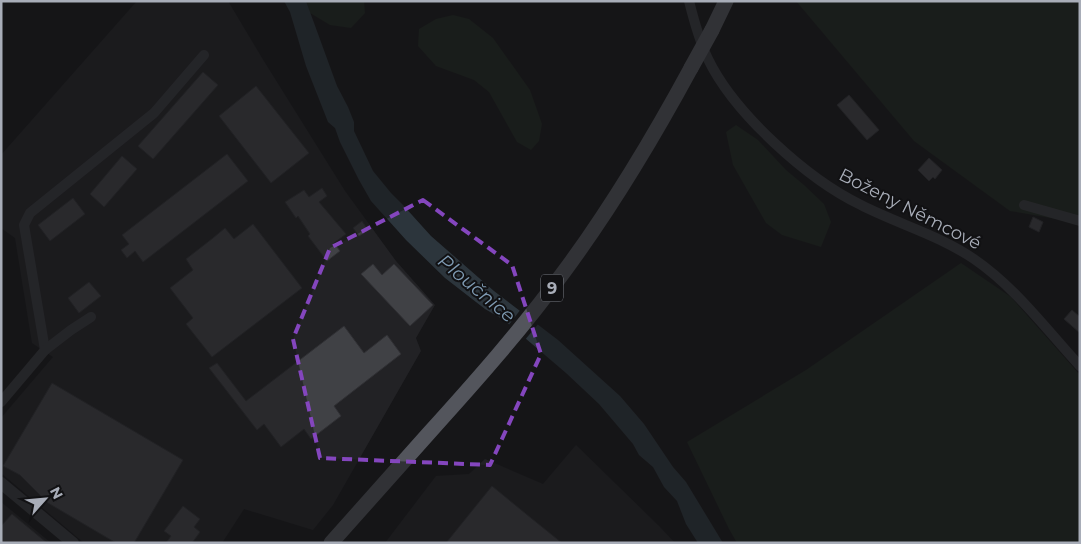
<svg xmlns="http://www.w3.org/2000/svg" width="1081" height="544" font-family="Montserrat,sans-serif">
	<style>
		.built { fill: #222225 }
		.green { fill: #1e261f }
		.water { fill: #2c353c }
		.pier { fill: #161618 }
		.building { fill: #404145; stroke: #303034 }
		.lines { fill: none; stroke-linecap: round; stroke-linejoin: round }
		.minor { stroke: #37383d; stroke-width: 10 }
		.tertiary { stroke: #37383d; stroke-width: 12 }
		.primary { stroke: #53555c; stroke-width: 15 }
		.primary-bridge { stroke: #53555c; stroke-width: 15 }
		.marked { fill: none; stroke: #8446be; stroke-width: 4; stroke-dasharray: 10 6; stroke-linejoin: round }
		.labels { text-anchor: middle; stroke-width: 4; stroke-linejoin: round; paint-order: stroke }
		.shield { fill: #111113; stroke: #7b7e86; stroke-width: 1 }
		.shield-label { font-size: 16px; font-weight: bold; fill: #a8adb8 }
		.street-label { font-size: 18px; fill: #a8adb8; stroke: #111113 }
		.water-label { font-size: 19px; font-style: italic; fill: #7f9bb3; stroke: #111113 }
	</style>
	<rect width="100%" height="100%" fill="#161618"/>
	<g class="built">
		<polygon points="137,1 228,1 262,58 345,191 396,261 435,305 416,338 421,351 333,505 313,530 244,509 222,543 84,543 1,473 1,418 53,357 32,343 15,238 1,228 1,155"/>
		<polygon points="576,445 659,526 675,543 385,543 436,476 469,474 485,459 543,484"/>
		<polygon points="1,502 51,543 1,543"/>
	</g>
	<g class="green">
		<polygon points="306,1 364,1 365,13 351,28 330,25 310,13"/>
		<polygon points="796,1 1080,1 1080,223 1010,211 914,141"/>
		<polygon points="453,15 469,19 493,38 530,90 542,124 539,141 531,150 517,142 489,92 474,80 436,66 418,46 419,29 436,19"/>
		<polygon points="736,125 758,140 786,170 804,185 824,204 831,222 821,247 782,235 766,223 733,165 726,132"/>
		<polygon points="961,263 1011,297 1080,375 1080,543 737,543 729,529 687,442 806,370"/>
	</g>
	<polygon class="water" points="284,1 306,1 337,86 348,107 354,122 354,131 373,171 391,193 403,205 431,236 494,291 558,340 620,396 644,424 673,467 686,482 723,543 698,543 686,524 677,501 664,487 653,467 639,455 633,444 599,404 566,373 504,320 485,309 445,278 406,240 371,201 359,180 340,142 335,128 328,122 306,66 290,12"/>
	<polygon class="pier" points="521,309 539,323 524,341 508,326"/>
	<g class="building">
		<polygon points="203,72 218,85 153,159 138,146"/>
		<polygon points="256,86 309,153 271,183 219,116"/>
		<polygon points="849,95 879,130 867,140 837,105"/>
		<polygon points="227,154 248,181 143,262 135,251 127,258 121,250 129,244 122,235"/>
		<polygon points="122,156 137,169 104,207 90,194"/>
		<polygon points="929,158 942,170 935,179 933,177 929,181 918,170"/>
		<polygon points="322,188 327,196 319,202 346,234 334,243 340,251 327,261 308,236 310,234 298,216 296,218 285,202 304,190 309,197"/>
		<polygon points="73,198 85,214 50,241 38,225"/>
		<polygon points="1033,217 1043,222 1039,232 1029,227"/>
		<polygon points="362,221 368,230 359,236 353,228"/>
		<polygon points="253,224 302,288 212,357 186,324 193,318 170,288 193,270 186,259 213,238 225,228 234,239"/>
		<polygon points="373,264 382,275 394,264 433,305 410,326 361,274"/>
		<polygon points="89,282 101,296 79,313 68,298"/>
		<polygon points="1072,310 1080,317 1080,333 1064,319"/>
		<polygon points="344,326 364,353 387,335 401,354 334,406 341,416 311,439 304,429 281,447 264,424 257,430 209,368 217,363 246,401"/>
		<polygon points="52,383 183,460 134,543 116,543 48,503 20,475 3,466"/>
		<polygon points="492,486 531,518 562,543 446,543"/>
		<polygon points="183,506 200,519 194,527 200,532 192,543 166,543 171,536 164,531"/>
		<polygon points="12,514 47,543 1,543 1,526"/>
	</g>
	<g class="lines">
		<g class="minor">
			<path d="M689,1C694,21 699,40 708,59C734,113 807,179 861,205C898,224 939,235 974,259C1015,287 1046,329 1080,366"/>
			<polyline points="1024,205 1080,221"/>
			<polyline points="45,350 24,225 30,213 154,113 204,55"/>
			<polyline points="1,402 45,350 71,330 91,317"/>
		</g>
		<polyline class="tertiary" points="1,483 73,543"/>
		<g class="primary">
			<polyline points="712,30 726,1"/>
			<path d="M331,543C364,506 396,470 429,433C476,381 522,329 563,273C612,207 652,140 691,68"/>
		</g>
		<polyline class="primary-bridge" points="691,68 712,30"/>
	</g>
	<path d="M0 0H1081V544H0ZM423,200L512,265L541,354L490,465L320,458L293,339L330,248Z" fill="#161618" fill-opacity=".55" fill-rule="evenodd"/>
	<path class="marked" d="M423,200L512,265L541,354L490,465L320,458L293,339L330,248Z"/>
	<g class="labels">
		<rect class="shield" x="541" y="274.5" width="22" height="27" rx="4"/>
		<g class="shield-label">
			<text x="552" y="294">9</text>
		</g>
		<g class="street-label">
			<text transform="translate(910 209) rotate(27)" y="6">Boženy Němcové</text>
		</g>
		<g class="water-label">
			<text transform="translate(477 288) rotate(40)" y="7">Ploučnice</text>
		</g>
	</g>
	<rect width="1081" height="544" fill="none" stroke="#a8adb8" stroke-width="5"/>
	<g transform="translate(45 499) rotate(63)" stroke="#111113" stroke-width="4" paint-order="stroke">
	<path d="M0-4L9 19L0 12L-9 19Z" fill="#a8adb8"/>
	<text y="-8" font-size="14" font-weight="bold" text-anchor="middle" fill="#a8adb8">N</text>
	</g>
</svg>
